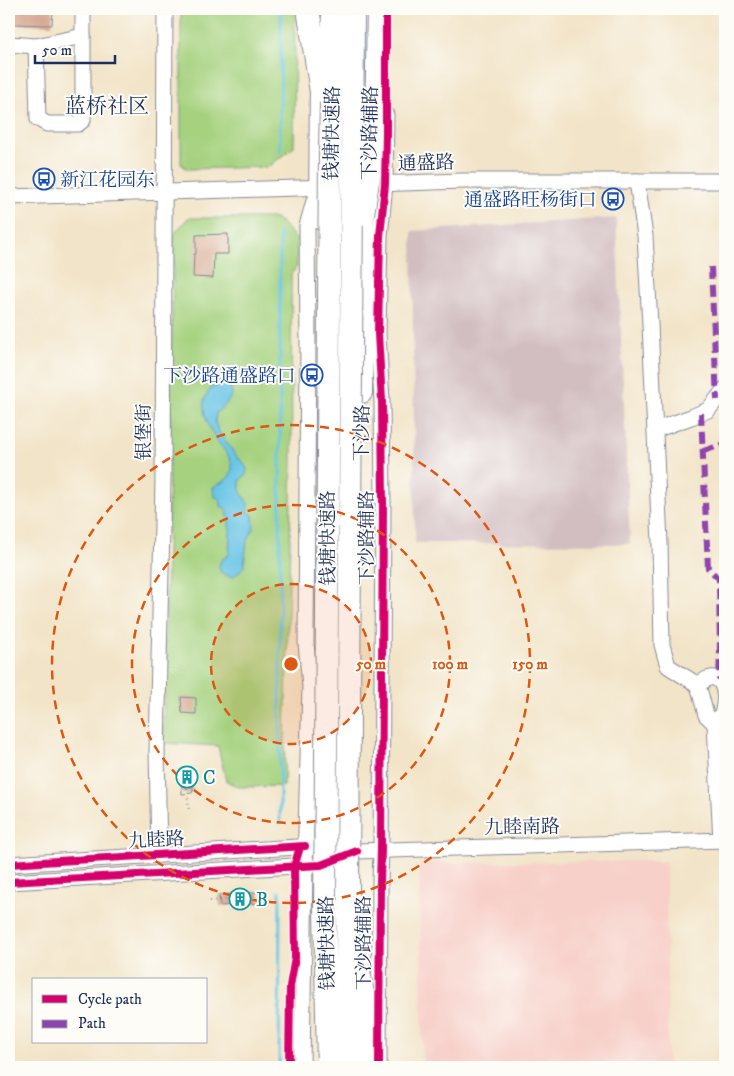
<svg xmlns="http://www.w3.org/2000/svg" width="734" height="1076" font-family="'IM FELL DW Pica','Noto Serif SC',serif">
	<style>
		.built { fill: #f7d0c9 }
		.industrial { fill: #d2bec1 }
		.green { fill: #a6d27f; stroke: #60806e }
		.water { fill: #67c4e5; stroke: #417aa2 }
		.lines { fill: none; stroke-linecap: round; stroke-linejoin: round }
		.stream { stroke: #67c4e5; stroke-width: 3 }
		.building { fill: #d4a28b }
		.minor-casing { stroke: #868a93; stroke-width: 17 }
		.major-casing { stroke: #868a93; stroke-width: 22 }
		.path { stroke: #868a93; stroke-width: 2; stroke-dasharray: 1 4; stroke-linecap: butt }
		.minor { stroke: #fff; stroke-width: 15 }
		.major { stroke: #fff; stroke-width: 20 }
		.highway-bridge-casing { stroke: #868a93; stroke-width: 24; stroke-linecap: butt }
		.highway-bridge { stroke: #fff; stroke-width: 22 }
		.quiet { stroke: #8e44ad; stroke-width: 6; stroke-dasharray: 12 6; stroke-linecap: butt }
		.cycleway-casing { stroke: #fdfcf7; stroke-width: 11 }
		.cycleway { stroke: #d6006c; stroke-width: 8 }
		.ring { fill: none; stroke: #de5710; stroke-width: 2.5; stroke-dasharray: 9 6 }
		.labels { text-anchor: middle; stroke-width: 4; stroke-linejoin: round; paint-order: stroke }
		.street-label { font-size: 19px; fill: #1b2f5e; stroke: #fdfcf7 }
		.transit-label { font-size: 19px; fill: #164399; stroke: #fdfcf7; text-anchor: end }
		.culture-label { font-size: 19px; fill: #0d838f; stroke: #fdfcf7; text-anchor: start }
		.quarter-label { font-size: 21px; fill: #1b2f5e; stroke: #fdfcf7 }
		.centre { fill: #de5710; stroke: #fdfcf7; stroke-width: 2.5 }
		.ring-label { font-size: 15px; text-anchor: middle; font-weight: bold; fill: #de5710; stroke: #fdfcf7; stroke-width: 4; stroke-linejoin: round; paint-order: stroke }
	</style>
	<rect width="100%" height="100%" fill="#fdfcf7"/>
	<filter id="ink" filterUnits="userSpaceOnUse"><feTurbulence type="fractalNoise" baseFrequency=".02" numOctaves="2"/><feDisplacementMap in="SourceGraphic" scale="10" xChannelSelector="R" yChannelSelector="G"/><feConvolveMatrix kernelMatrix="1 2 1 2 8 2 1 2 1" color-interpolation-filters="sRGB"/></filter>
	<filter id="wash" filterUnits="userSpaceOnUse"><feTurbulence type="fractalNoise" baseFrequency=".0096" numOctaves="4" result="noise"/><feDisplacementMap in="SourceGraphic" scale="20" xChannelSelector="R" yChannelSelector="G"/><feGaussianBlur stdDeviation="1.12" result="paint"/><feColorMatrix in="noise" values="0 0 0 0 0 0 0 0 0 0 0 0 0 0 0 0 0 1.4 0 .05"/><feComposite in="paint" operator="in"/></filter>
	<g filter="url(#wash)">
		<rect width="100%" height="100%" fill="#f2e4c8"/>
		<polygon class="built" points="666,861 668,1067 423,1067 419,863"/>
		<polygon class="industrial" points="616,218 630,544 415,543 412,231"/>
		<g class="green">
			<polygon points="181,9 295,9 294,147 268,167 187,169 181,164"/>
			<polygon points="188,218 272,218 280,221 297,240 297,267 291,274 292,459 284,786 239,787 226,781 218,746 163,743 174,234"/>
		</g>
		<path class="water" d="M223,384L231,387L232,395L227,403L216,413L215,423L219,432L237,457L242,461L247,469L246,475L240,480V490L248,504V512L253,515L254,528L247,541L244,566L239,572L233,577L225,575L220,571L219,565L222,559L229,555L230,531L227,510L221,506L220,499L214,496L213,487C221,483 231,479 232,469C233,459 223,449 218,442C210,430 202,415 204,401C205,396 209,391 212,387Z"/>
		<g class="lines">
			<g class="stream">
				<polyline points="280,151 281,9"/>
				<polyline points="280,823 280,233"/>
				<polyline points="279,1067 280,892"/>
			</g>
		</g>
		<g id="blocks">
			<g class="building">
				<polygon points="9,9 53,9 52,25 11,24 11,20 9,20"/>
				<polygon points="228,234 228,254 214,254 213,278 193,277 194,254 196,254 196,235"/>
				<polygon points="181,697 196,698 196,714 182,713"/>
				<polygon points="192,768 193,790 192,793 182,794 181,769"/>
				<polygon points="259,892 260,903 220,906 219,895"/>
			</g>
		</g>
	</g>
	<g filter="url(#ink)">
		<use href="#blocks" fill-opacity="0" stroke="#868a93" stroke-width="1"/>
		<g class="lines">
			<g class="minor-casing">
				<g id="minor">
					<polyline points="9,44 36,46 83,36 83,9"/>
					<polyline points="36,46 38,119 47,124 78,124 83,120 83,36"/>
					<polyline points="637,181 645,236 650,324 660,543 662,645 668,666 698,685"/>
					<polyline points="375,184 462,181 725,181"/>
					<polyline points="9,197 330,187"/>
					<polyline points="655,430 691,417 708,410 725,389"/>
					<path d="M715,724L706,715L698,685C721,665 728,691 723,710C722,715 718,720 715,724L721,841"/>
					<polyline points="339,848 357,851 725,840"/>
					<polyline points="159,855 157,750 163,479 165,9"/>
					<polyline points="9,864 314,846"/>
					<polyline points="9,882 313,865"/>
					<polyline points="302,1067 305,866 310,686 306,643 308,341 307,226 314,201"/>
					<polyline points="379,1067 380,882 381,850 383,503 382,401 378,334 380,236 385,184 386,115"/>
				</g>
			</g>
			<g class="major-casing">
				<g id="major">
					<polyline points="320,42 321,9"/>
					<polyline points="365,143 366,9"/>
					<polyline points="319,219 320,76"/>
					<polyline points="362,393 364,199"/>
				</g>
			</g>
			<g class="path">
				<polyline points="186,773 189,812"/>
				<polyline points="210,901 252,898"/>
			</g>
			<use href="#minor" class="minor"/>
			<use href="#major" class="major"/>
			<g class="highway-bridge-casing">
				<g id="highway-bridge">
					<polyline points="309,9 309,15 321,92"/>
					<polyline points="363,214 376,128 378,9"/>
					<polyline points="358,964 369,1031 368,1067"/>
					<polyline points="328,1067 325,908 330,149 333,9"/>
					<polyline points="347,1067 353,9"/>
				</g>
			</g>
			<use href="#highway-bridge" class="highway-bridge"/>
			<g class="quiet">
				<polyline points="711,267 717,400"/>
				<polyline points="701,413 708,568 719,579 720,651 719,680"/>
				<polyline points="703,451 725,444"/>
			</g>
			<g class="cycleway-casing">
				<g id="cycleway">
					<polyline points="9,864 305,846"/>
					<polyline points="9,882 321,865 357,851"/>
					<polyline points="289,1067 290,986 295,958 294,867 300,847"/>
					<polyline points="379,1067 380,882 381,850 383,503 382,401 378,334 380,236 385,184 386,133 386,9"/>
				</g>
			</g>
			<use href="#cycleway" class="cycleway"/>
		</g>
	</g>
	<circle cx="291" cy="664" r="80" fill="#de5710" fill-opacity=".12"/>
	<g class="ring">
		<circle cx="291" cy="664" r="80"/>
		<circle cx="291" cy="664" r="159"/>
		<circle cx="291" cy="664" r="239"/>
	</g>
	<defs>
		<g id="bus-ring" transform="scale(1.125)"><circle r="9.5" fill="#fdfcf7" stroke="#1a4fb4" stroke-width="1.5"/><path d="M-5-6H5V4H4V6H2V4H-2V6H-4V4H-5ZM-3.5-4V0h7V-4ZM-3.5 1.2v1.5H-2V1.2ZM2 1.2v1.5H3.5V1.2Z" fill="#1a4fb4"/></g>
		<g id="building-ring" transform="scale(1.125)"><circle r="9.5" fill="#fdfcf7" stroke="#0f9aa8" stroke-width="1.5"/><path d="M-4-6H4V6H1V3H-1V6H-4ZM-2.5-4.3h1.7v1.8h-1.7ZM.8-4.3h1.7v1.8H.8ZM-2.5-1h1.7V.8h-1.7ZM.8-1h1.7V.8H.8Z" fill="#0f9aa8"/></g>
	</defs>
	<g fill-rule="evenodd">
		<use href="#bus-ring" x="44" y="179"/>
		<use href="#bus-ring" x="613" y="199"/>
		<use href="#bus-ring" x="312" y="375"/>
		<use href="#building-ring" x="187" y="777"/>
		<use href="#building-ring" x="240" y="899"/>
	</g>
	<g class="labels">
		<g class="street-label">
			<text transform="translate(331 133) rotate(-89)" y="7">钱塘快速路</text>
			<text transform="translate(369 133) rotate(-89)" y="7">下沙路辅路</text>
			<text transform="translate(426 162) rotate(-2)" y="7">通盛路</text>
			<text transform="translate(143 432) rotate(-90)" y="7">银堡街</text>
			<text transform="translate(361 433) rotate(-89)" y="7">下沙路</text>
			<text transform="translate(327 538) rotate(-90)" y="7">钱塘快速路</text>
			<text transform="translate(366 538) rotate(-90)" y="7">下沙路辅路</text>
			<text transform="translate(522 826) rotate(-1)" y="7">九睦南路</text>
			<text transform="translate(156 839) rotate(-3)" y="7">九睦路</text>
			<text transform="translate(326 943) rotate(-91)" y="7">钱塘快速路</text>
			<text transform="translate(363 943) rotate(-90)" y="7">下沙路辅路</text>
		</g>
		<g class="transit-label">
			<text x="60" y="186" text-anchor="start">新江花园东</text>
			<text x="597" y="206">通盛路旺杨街口</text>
			<text x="296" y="382">下沙路通盛路口</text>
		</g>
		<g class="culture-label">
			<text x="203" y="784">C</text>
			<text x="256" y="906">B</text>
		</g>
		<g class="quarter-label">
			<text x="107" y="113">蓝桥社区</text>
		</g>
	</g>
	<circle cx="291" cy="664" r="8" class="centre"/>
	<g class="ring-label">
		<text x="371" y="669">50 m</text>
		<text x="450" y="669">100 m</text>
		<text x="530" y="669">150 m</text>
	</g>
	<rect width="734" height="1076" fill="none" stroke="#fdfcf7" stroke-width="30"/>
	<rect x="32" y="978" width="175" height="65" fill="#fdfcf7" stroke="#a3aaba"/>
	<rect x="42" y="995" width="25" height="8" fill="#d6006c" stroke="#a3aaba"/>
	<text x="78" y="1004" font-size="15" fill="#1b2f5e">Cycle path</text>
	<rect x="42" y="1020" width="25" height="8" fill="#8e44ad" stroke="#a3aaba"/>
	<text x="78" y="1028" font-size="15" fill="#1b2f5e">Path</text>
	<path d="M35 55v8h80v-8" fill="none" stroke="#1b2f5e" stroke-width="2.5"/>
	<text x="42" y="55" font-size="15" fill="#1b2f5e" stroke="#fdfcf7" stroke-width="4" paint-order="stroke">50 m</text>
</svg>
